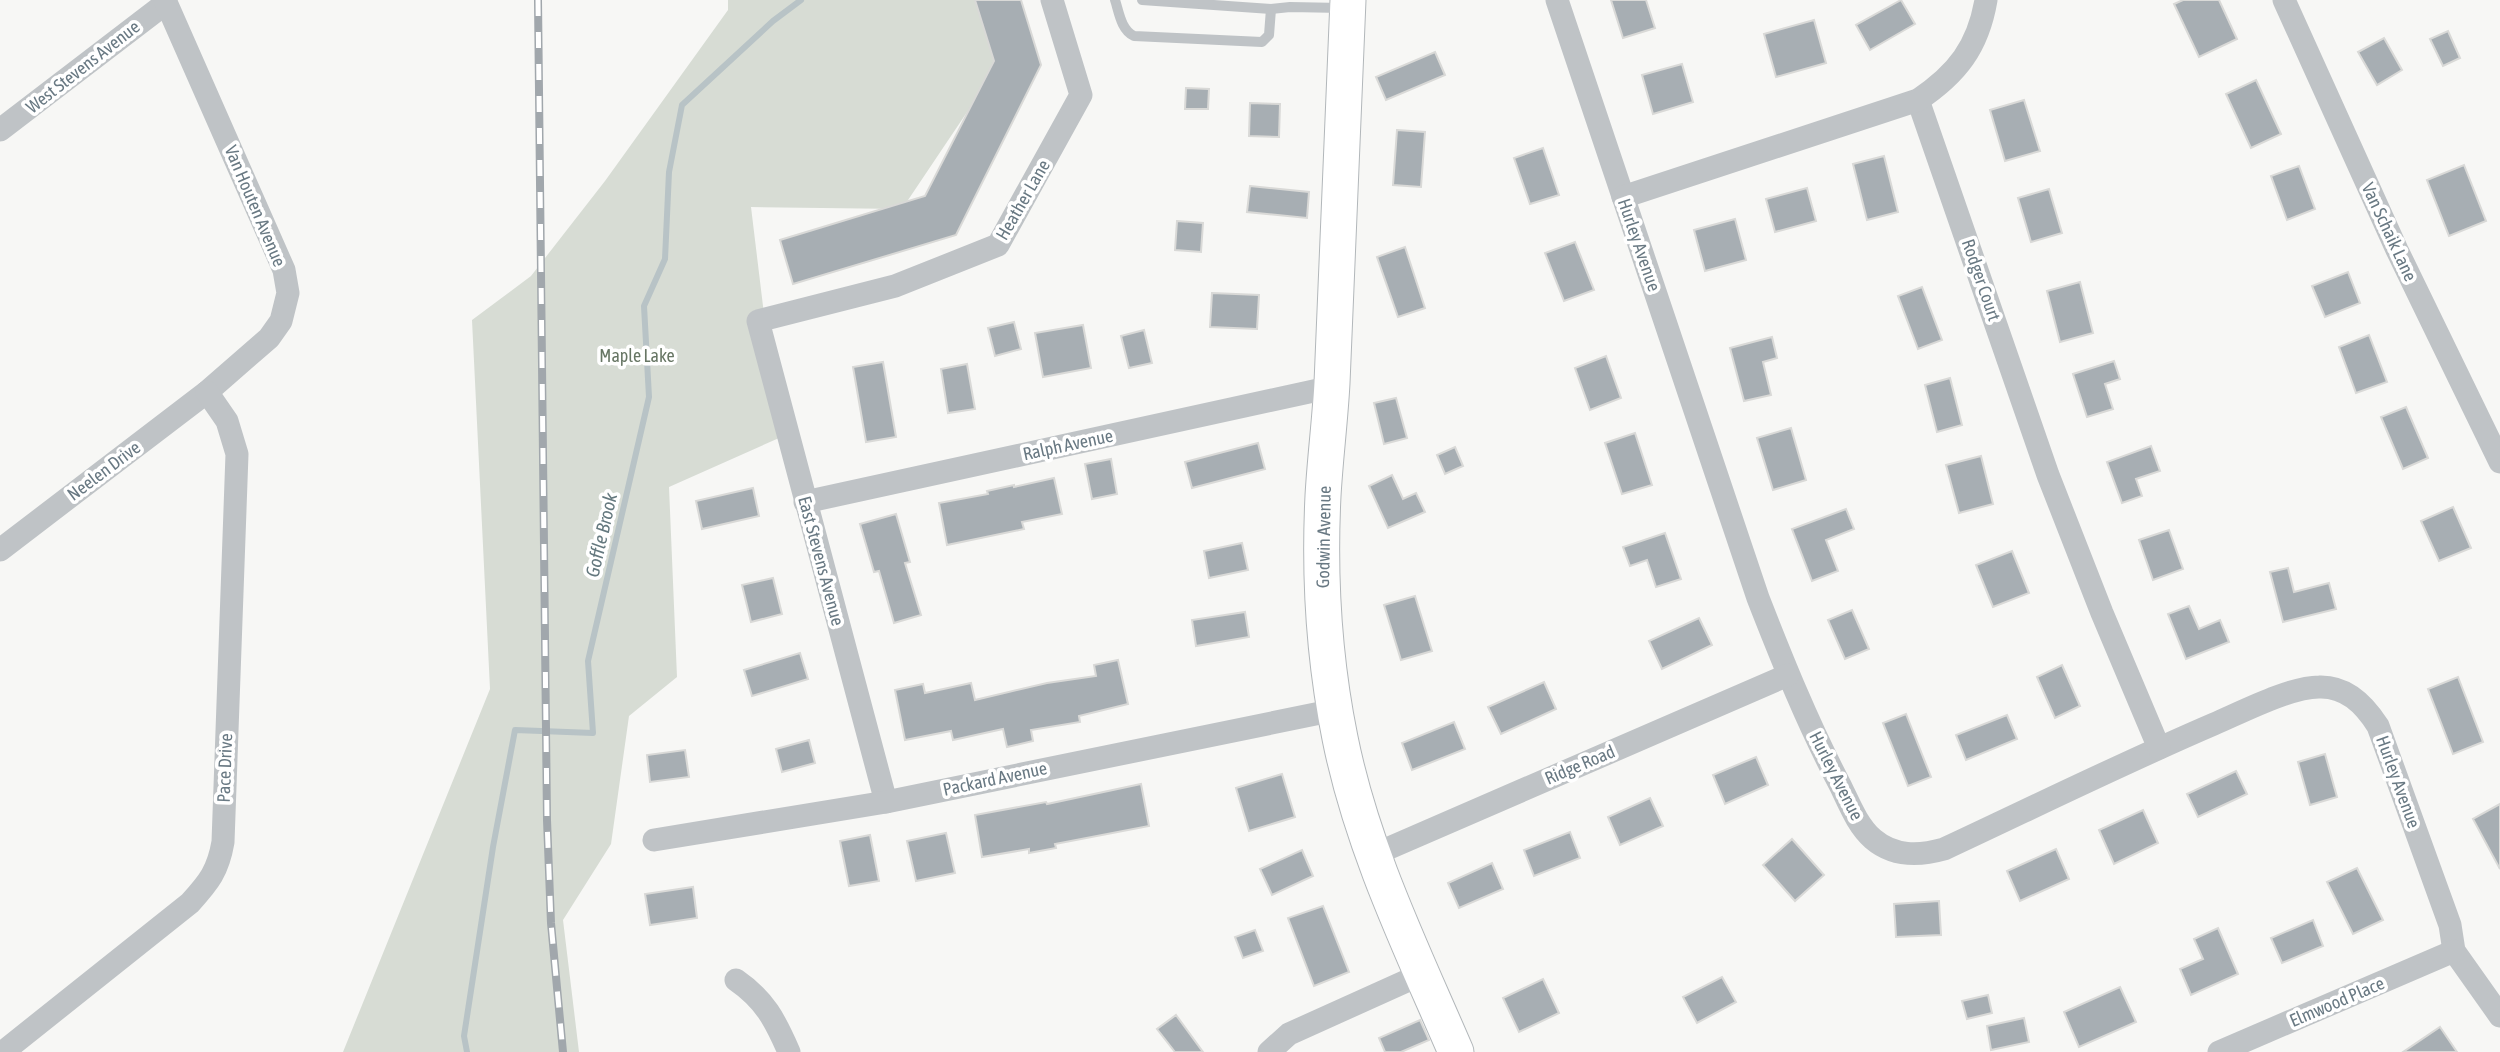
<svg xmlns="http://www.w3.org/2000/svg" width="2500" height="1052" font-family="'Asap Condensed',sans-serif">
	<style>
		.green { fill: #d7dcd4 }
		.lines { fill: none; stroke-linecap: round; stroke-linejoin: round }
		.stream { stroke: #b8c3c6; stroke-width: 6 }
		.building { fill: #a7aeb3; stroke: #d9d9d7; stroke-width: 2 }
		.primary-casing { stroke: #b2b7ba; stroke-width: 37 }
		.service { stroke: #bfc3c6; stroke-width: 10 }
		.minor { stroke: #bfc3c6; stroke-width: 23 }
		.primary { stroke: #fff; stroke-width: 35 }
		.rail-casing { stroke: #a1a7ac; stroke-width: 8 }
		.rail { stroke: #fff; stroke-width: 5; stroke-dasharray: 16; stroke-linecap: butt }
		.labels { text-anchor: middle; stroke-width: 7; stroke-linejoin: round; paint-order: stroke }
		.street-label { font-size: 18px; fill: #697983; stroke: #fff }
		.park-label { font-size: 18px; fill: #677664; stroke: #fff }
		.water-label { font-size: 19px; font-style: italic; fill: #65797f; stroke: #fff }
	</style>
	<rect width="100%" height="100%" fill="#f7f7f5"/>
	<polygon class="green" points="728,0 1003,0 998,66 902,209 751,207 779,438 669,487 677,677 629,716 611,844 563,920 579,1052 343,1052 490,689 472,320 531,276 605,181 728,10"/>
	<g class="lines">
		<polyline class="stream" points="467,1052 464,1036 493,847 515,730 593,733 588,661 649,397 644,306 665,259 669,172 682,105 773,21 801,0"/>
	</g>
	<g class="building">
		<polygon points="975,0 1021,0 1041,65 956,235 793,284 780,240 925,196 994,61"/>
		<polygon points="1611,0 1646,0 1655,28 1623,38"/>
		<polygon points="1901,0 1915,24 1870,50 1856,25"/>
		<polygon points="2183,0 2219,0 2237,39 2199,57 2174,4"/>
		<polygon points="1814,20 1826,63 1776,77 1764,34"/>
		<polygon points="2448,31 2460,58 2443,66 2430,39"/>
		<polygon points="2384,38 2402,70 2377,85 2358,52"/>
		<polygon points="1435,52 1445,75 1386,100 1376,77"/>
		<polygon points="1682,64 1693,102 1653,114 1642,75"/>
		<polygon points="2256,80 2281,134 2251,148 2226,94"/>
		<polygon points="1186,88 1209,89 1208,109 1185,109"/>
		<polygon points="2024,100 2040,151 2005,161 1990,110"/>
		<polygon points="1250,103 1280,104 1279,137 1249,136"/>
		<polygon points="1397,130 1425,132 1421,187 1393,185"/>
		<polygon points="1543,148 1559,195 1530,204 1514,158"/>
		<polygon points="1884,156 1898,212 1867,220 1853,164"/>
		<polygon points="2464,165 2486,221 2449,236 2427,180"/>
		<polygon points="2299,166 2315,209 2287,220 2271,176"/>
		<polygon points="1250,186 1309,192 1307,218 1247,212"/>
		<polygon points="1807,188 1816,221 1775,232 1766,199"/>
		<polygon points="2049,189 2062,233 2031,242 2018,198"/>
		<polygon points="1735,219 1746,260 1705,271 1694,230"/>
		<polygon points="1177,221 1203,223 1201,252 1175,250"/>
		<polygon points="1575,242 1594,290 1564,301 1545,253"/>
		<polygon points="1405,247 1425,308 1398,317 1377,257"/>
		<polygon points="2348,272 2360,303 2325,317 2312,286"/>
		<polygon points="2080,282 2093,333 2060,342 2047,291"/>
		<polygon points="1922,287 1942,340 1918,349 1898,296"/>
		<polygon points="1212,293 1259,295 1257,329 1210,327"/>
		<polygon points="1014,322 1021,349 995,356 988,328"/>
		<polygon points="1083,325 1091,368 1043,377 1035,333"/>
		<polygon points="1144,330 1152,363 1129,368 1121,336"/>
		<polygon points="2369,335 2387,382 2356,393 2339,347"/>
		<polygon points="1772,337 1777,358 1763,362 1771,395 1744,401 1730,348"/>
		<polygon points="1606,356 1621,398 1590,410 1575,368"/>
		<polygon points="2114,361 2120,379 2105,384 2113,409 2087,417 2073,374"/>
		<polygon points="883,362 896,437 866,442 853,367"/>
		<polygon points="967,364 975,409 948,413 941,369"/>
		<polygon points="1950,378 1962,425 1937,432 1925,385"/>
		<polygon points="1396,398 1407,438 1384,444 1374,403"/>
		<polygon points="2406,407 2428,458 2403,469 2381,417"/>
		<polygon points="1791,428 1806,480 1773,490 1757,438"/>
		<polygon points="1635,433 1652,485 1622,494 1605,443"/>
		<polygon points="1258,443 1265,469 1192,488 1185,462"/>
		<polygon points="2151,446 2160,471 2136,479 2142,496 2122,503 2107,462"/>
		<polygon points="1455,447 1463,466 1445,474 1437,455"/>
		<polygon points="1981,456 1993,504 1959,513 1946,465"/>
		<polygon points="1111,459 1117,494 1092,499 1085,464"/>
		<polygon points="1392,475 1403,499 1416,493 1425,512 1388,528 1369,486"/>
		<polygon points="1054,478 1062,514 1022,522 1024,529 947,545 939,503 988,494 987,491 1014,485 1014,487"/>
		<polygon points="753,488 759,516 702,529 696,501"/>
		<polygon points="2453,507 2471,548 2439,561 2421,521"/>
		<polygon points="1846,509 1854,529 1826,540 1838,571 1812,581 1792,529"/>
		<polygon points="896,514 910,562 905,563 921,615 894,623 879,571 874,572 860,524"/>
		<polygon points="2169,530 2183,569 2153,580 2139,540"/>
		<polygon points="1665,533 1681,579 1656,587 1647,560 1630,566 1623,547"/>
		<polygon points="1242,543 1248,570 1209,578 1204,551"/>
		<polygon points="2012,551 2029,593 1993,607 1976,565"/>
		<polygon points="2288,568 2294,592 2329,583 2336,609 2283,622 2270,572"/>
		<polygon points="773,578 782,614 751,622 742,585"/>
		<polygon points="1415,596 1432,651 1401,660 1384,605"/>
		<polygon points="2189,606 2199,629 2220,620 2229,642 2186,659 2168,614"/>
		<polygon points="1852,610 1869,649 1845,659 1828,620"/>
		<polygon points="1245,612 1249,637 1196,646 1192,620"/>
		<polygon points="1699,618 1712,645 1662,669 1649,641"/>
		<polygon points="800,653 808,679 752,696 744,670"/>
		<polygon points="1118,660 1128,704 1079,716 1080,722 1031,730 1033,741 1007,747 1003,729 953,740 951,731 905,740 895,690 923,684 925,693 971,683 975,700 1047,683 1096,676 1094,665"/>
		<polygon points="2062,665 2080,706 2055,718 2037,677"/>
		<polygon points="2458,677 2483,742 2453,754 2428,689"/>
		<polygon points="1544,682 1556,709 1501,734 1488,707"/>
		<polygon points="1906,714 1931,777 1908,786 1883,723"/>
		<polygon points="2007,715 2017,739 1966,760 1956,735"/>
		<polygon points="1454,722 1465,749 1412,770 1402,743"/>
		<polygon points="809,740 815,763 782,772 776,749"/>
		<polygon points="685,750 689,777 650,782 647,755"/>
		<polygon points="2325,754 2337,797 2310,805 2298,762"/>
		<polygon points="1756,757 1768,785 1725,804 1713,775"/>
		<polygon points="2236,771 2247,794 2198,817 2187,794"/>
		<polygon points="1282,774 1295,817 1249,831 1236,788"/>
		<polygon points="1141,784 1149,826 1055,844 1056,848 1029,853 1029,849 982,857 975,815 1046,802 1047,804"/>
		<polygon points="1650,798 1663,826 1620,845 1608,817"/>
		<polygon points="2500,804 2500,869 2473,819"/>
		<polygon points="2143,810 2158,843 2114,864 2099,830"/>
		<polygon points="1570,832 1580,858 1534,876 1524,850"/>
		<polygon points="946,833 955,873 916,881 907,841"/>
		<polygon points="870,835 879,881 849,886 840,841"/>
		<polygon points="1792,839 1824,875 1795,901 1763,865"/>
		<polygon points="2056,849 2069,879 2020,901 2007,871"/>
		<polygon points="1302,850 1313,876 1272,895 1260,869"/>
		<polygon points="1492,863 1503,889 1459,908 1448,883"/>
		<polygon points="2357,868 2383,920 2353,934 2327,882"/>
		<polygon points="693,887 697,918 650,925 645,894"/>
		<polygon points="1939,901 1941,935 1896,937 1894,904"/>
		<polygon points="1323,906 1349,972 1314,986 1288,918"/>
		<polygon points="2313,920 2323,946 2282,963 2271,938"/>
		<polygon points="2218,928 2238,974 2191,995 2180,969 2203,959 2194,939"/>
		<polygon points="1255,930 1263,951 1243,958 1235,937"/>
		<polygon points="1722,977 1736,1002 1697,1023 1683,997"/>
		<polygon points="1543,979 1559,1013 1519,1032 1503,998"/>
		<polygon points="2120,987 2136,1022 2079,1047 2064,1012"/>
		<polygon points="1988,995 1992,1013 1967,1019 1962,1001"/>
		<polygon points="1176,1015 1203,1052 1175,1052 1157,1029"/>
		<polygon points="2024,1018 2029,1042 1991,1050 1987,1026"/>
		<polygon points="1420,1020 1429,1040 1401,1052 1385,1052 1379,1038"/>
		<polygon points="2440,1027 2457,1052 2403,1052"/>
	</g>
	<g class="lines">
		<g class="primary-casing">
			<path id="primary" d="M1348,0C1343,128 1338,256 1332,383C1330,421 1325,459 1323,496C1319,577 1324,659 1340,738C1362,848 1412,950 1456,1052"/>
		</g>
		<g class="service">
			<path d="M1115,0C1119,12 1121,30 1134,36L1262,42L1269,35L1271,9"/>
			<polyline points="1142,0 1271,9 1290,7 1342,8"/>
		</g>
		<g class="minor">
			<path d="M1557,0L1758,598C1783,662 1808,724 1840,785C1849,803 1857,825 1873,839C1894,857 1919,856 1944,849C2034,807 2123,763 2214,724C2242,712 2290,687 2319,687C2346,686 2364,704 2378,726L2450,925L2454,951L2500,1016"/>
			<polyline points="2284,0 2397,250 2500,462"/>
			<polyline points="1918,100 2048,475 2102,613 2159,748"/>
			<polyline points="0,130 166,3"/>
			<path d="M1623,197L1918,100C1957,74 1978,47 1986,0"/>
			<polyline points="805,502 1332,387"/>
			<polyline points="0,550 207,392 269,338 281,321 288,293 284,270 165,0"/>
			<polyline points="886,802 758,321 895,286 998,245 1081,95 1052,0"/>
			<polyline points="654,840 886,802 1335,710"/>
			<polyline points="1373,855 1788,675"/>
			<path d="M736,980C765,1000 775,1020 789,1052"/>
			<path d="M3,1052L190,903C209,882 218,871 223,842L237,454L227,421L207,392"/>
			<polyline points="1269,1052 1289,1034 1422,974"/>
			<polyline points="2219,1052 2454,951"/>
		</g>
		<use href="#primary" class="primary"/>
		<g class="rail-casing">
			<polyline id="rail" points="538,0 547,820 551,923 563,1052"/>
		</g>
		<use href="#rail" class="rail"/>
	</g>
	<g class="labels">
		<g class="street-label">
			<text transform="translate(83 67) rotate(-38)" y="6">West Stevens Avenue</text>
			<text transform="translate(1023 200) rotate(-60)" y="6">Heather Lane</text>
			<text transform="translate(255 206) rotate(67)" y="6">Van Houten Avenue</text>
			<text transform="translate(2389 232) rotate(65)" y="6">Van Schaik Lane</text>
			<text transform="translate(1639 245) rotate(71)" y="6">Hurley Avenue</text>
			<text transform="translate(1981 280) rotate(71)" y="6">Rodger Court</text>
			<text transform="translate(1068 445) rotate(-12)" y="6">Ralph Avenue</text>
			<text transform="translate(104 471) rotate(-37)" y="6">Neelen Drive</text>
			<text transform="translate(1324 537) rotate(-89)" y="6">Godwin Avenue</text>
			<text transform="translate(821 561) rotate(75)" y="6">East Stevens Avenue</text>
			<text transform="translate(1580 765) rotate(-23)" y="6">Ridge Road</text>
			<text transform="translate(225 768) rotate(-88)" y="6">Pace Drive</text>
			<text transform="translate(1836 776) rotate(63)" y="6">Hurley Avenue</text>
			<text transform="translate(995 779) rotate(-12)" y="6">Packard Avenue</text>
			<text transform="translate(2398 782) rotate(70)" y="6">Hurley Avenue</text>
			<text transform="translate(2337 1002) rotate(-23)" y="6">Elmwood Place</text>
		</g>
		<g class="park-label">
			<text x="637" y="362">Maple Lake</text>
		</g>
		<g class="water-label">
			<text transform="translate(601 535) rotate(-77)" y="7">Goffle Brook</text>
		</g>
	</g>
</svg>
